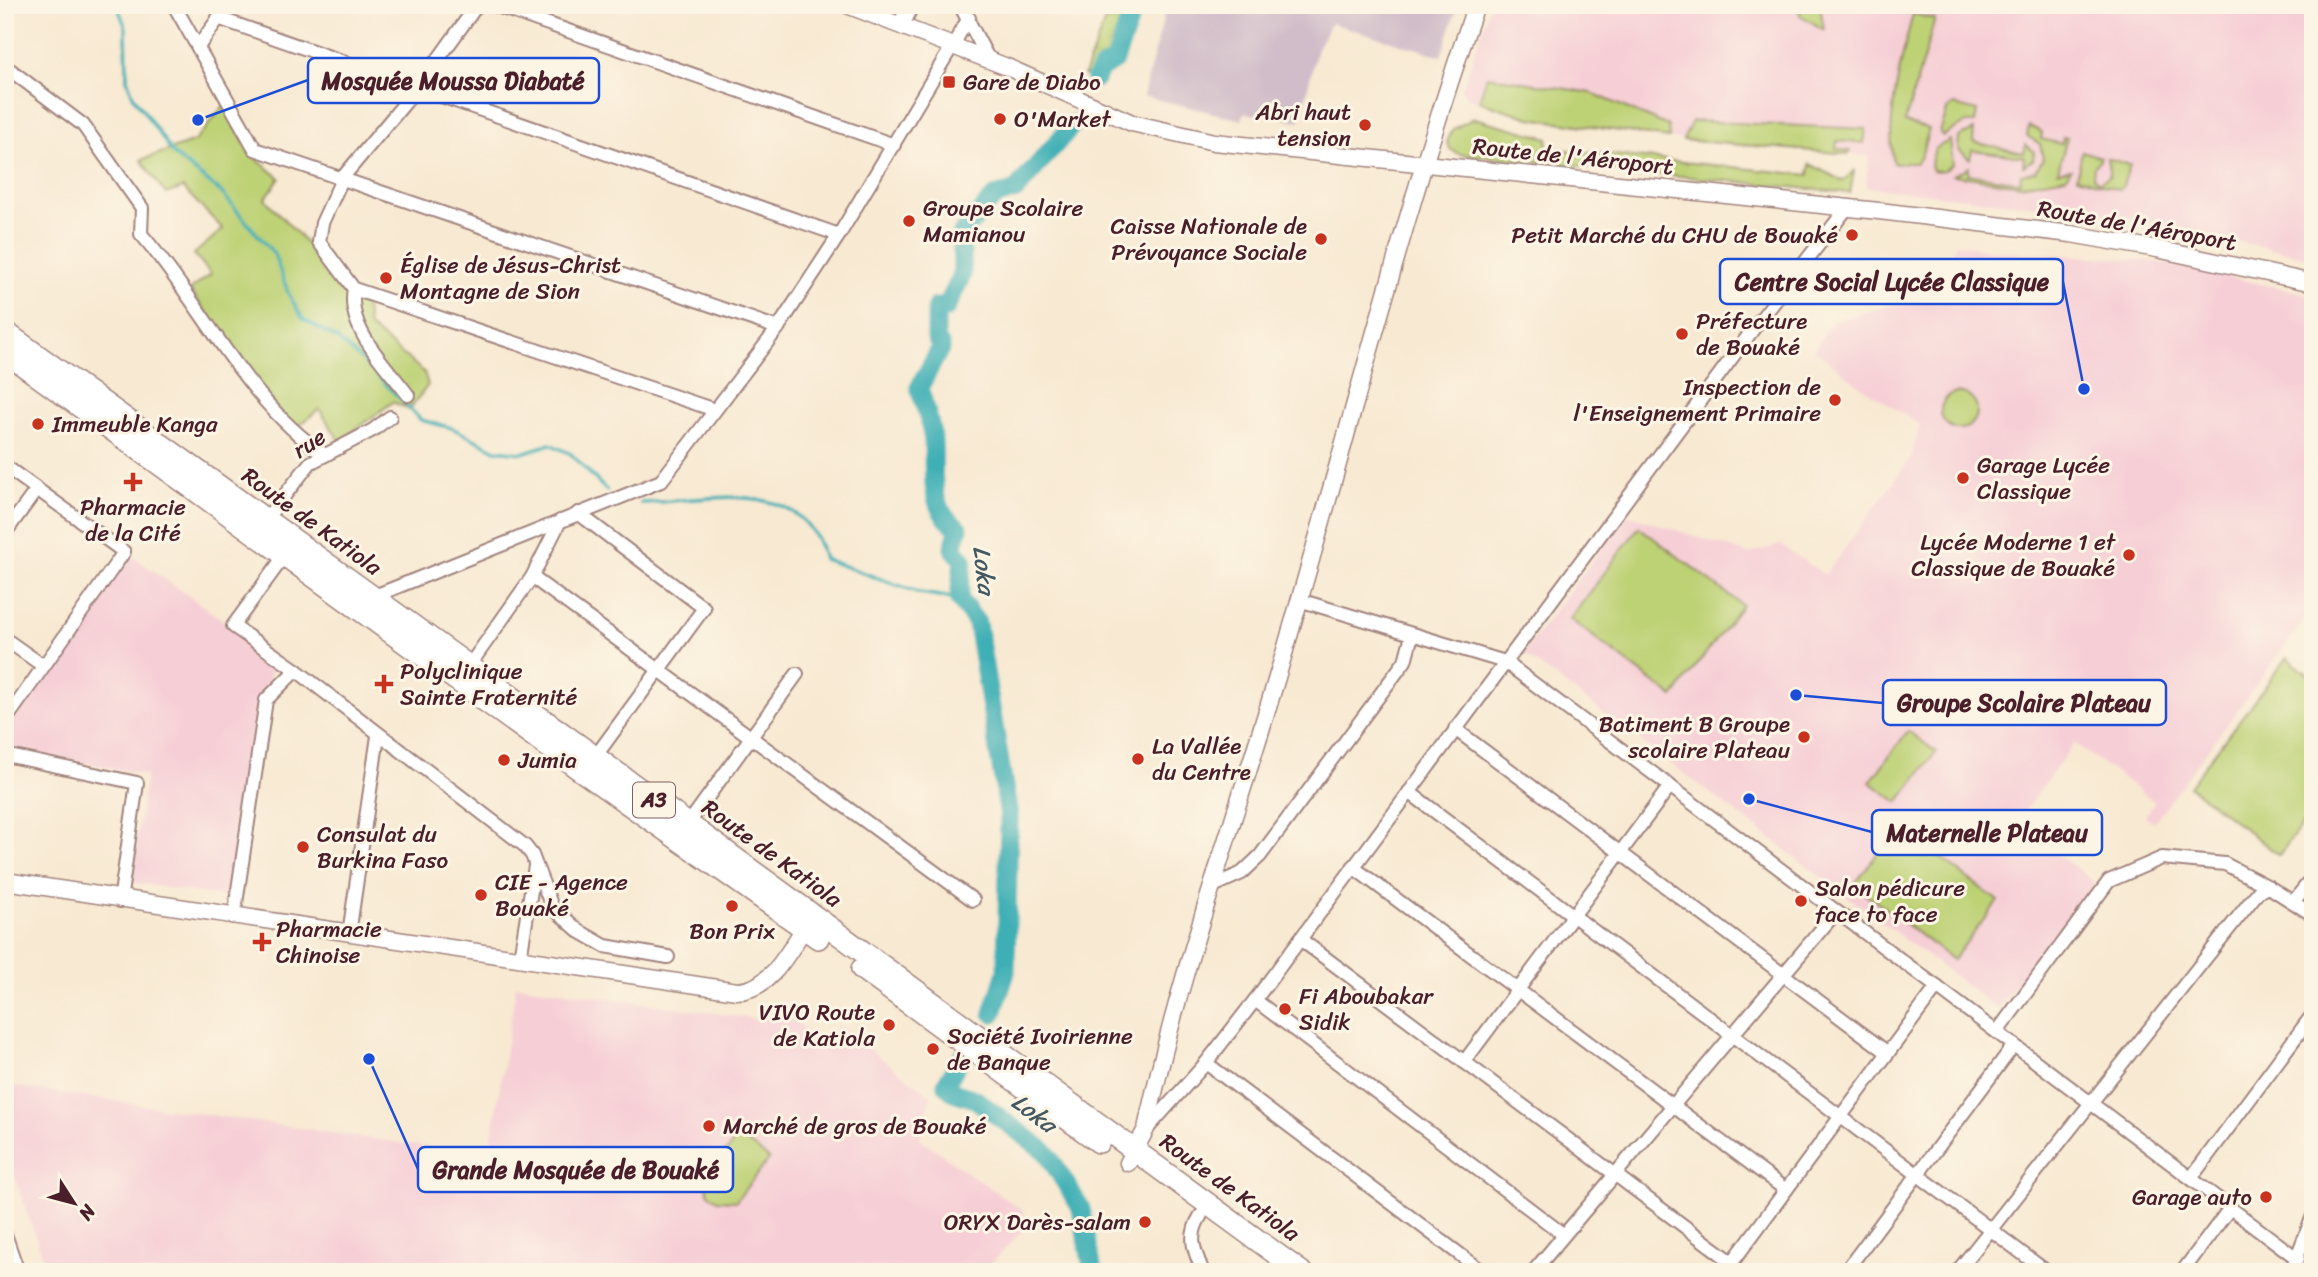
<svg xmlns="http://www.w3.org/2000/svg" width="2318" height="1277" font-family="Sriracha,sans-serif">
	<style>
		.built { fill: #f6cfd6 }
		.industrial { fill: #d1bdc9 }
		.green { fill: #bdd175; stroke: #847850; stroke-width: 2 }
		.wetland { fill: url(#wetland-marsh); stroke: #847850; stroke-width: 2 }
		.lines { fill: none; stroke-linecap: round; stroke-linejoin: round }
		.stream { stroke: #3eafb5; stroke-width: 3.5 }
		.river { stroke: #3eafb5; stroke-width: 19 }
		.street-casing { stroke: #a1847e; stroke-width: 16 }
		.secondary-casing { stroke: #a1847e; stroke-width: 19 }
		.highway-casing { stroke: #a1847e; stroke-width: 24 }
		.street { stroke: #fff; stroke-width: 12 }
		.secondary { stroke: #fff; stroke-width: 16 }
		.highway { stroke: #fff; stroke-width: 21 }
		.poi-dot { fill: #c8321e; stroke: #fcf5e5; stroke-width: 2.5 }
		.labels { text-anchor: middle; stroke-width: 6; stroke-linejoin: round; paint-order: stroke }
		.shield { fill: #fcf5e5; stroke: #7f5f63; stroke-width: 2 }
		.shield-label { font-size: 21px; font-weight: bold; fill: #4a1f2b }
		.poi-label { font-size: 23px; fill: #4a1f2b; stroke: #fcf5e5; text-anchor: start }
		.street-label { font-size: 23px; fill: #4a1f2b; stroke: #fcf5e5 }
		.water-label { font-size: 24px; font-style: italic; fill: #455962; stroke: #fcf5e5 }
		.leader { fill: none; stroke: #1d4ed8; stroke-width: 2.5 }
		.callout-dot { fill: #1d4ed8; stroke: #fcf5e5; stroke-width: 2.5 }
		.callout { fill: #fcf5e5; stroke: #1d4ed8; stroke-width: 2.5 }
		.callout-label { font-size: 24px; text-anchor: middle; font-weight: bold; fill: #4a1f2b }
	</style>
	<defs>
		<pattern id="wetland-marsh" width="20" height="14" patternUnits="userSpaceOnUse" patternTransform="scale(1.75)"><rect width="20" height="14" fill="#bdd175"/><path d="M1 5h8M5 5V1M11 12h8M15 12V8" fill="none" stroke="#a4b365"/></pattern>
	</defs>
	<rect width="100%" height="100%" fill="#fcf5e5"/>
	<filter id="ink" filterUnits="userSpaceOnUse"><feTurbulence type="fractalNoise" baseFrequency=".0143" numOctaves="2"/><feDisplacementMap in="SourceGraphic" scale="14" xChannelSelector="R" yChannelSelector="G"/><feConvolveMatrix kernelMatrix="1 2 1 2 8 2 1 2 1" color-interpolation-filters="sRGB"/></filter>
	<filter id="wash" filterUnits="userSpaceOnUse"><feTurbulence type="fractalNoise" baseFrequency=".00686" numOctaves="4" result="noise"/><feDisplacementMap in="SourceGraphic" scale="28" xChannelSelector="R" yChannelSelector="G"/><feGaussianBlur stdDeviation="1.57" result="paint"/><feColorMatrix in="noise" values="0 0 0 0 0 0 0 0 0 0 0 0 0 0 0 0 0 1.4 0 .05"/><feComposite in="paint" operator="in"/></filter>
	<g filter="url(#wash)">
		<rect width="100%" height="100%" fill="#f8e9d2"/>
		<g class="built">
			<polygon points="1490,5 2313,5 2313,258 2117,215 1866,187 1869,156 1683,140 1530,118 1466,97 1462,90"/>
			<polygon points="1956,243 1988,250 2154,261 2313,295 2313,616 2309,614 2154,822 2145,816 2155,802 2074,743 2016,823 2096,883 1998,1009 1523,653 1627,514 1749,554 1780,545 1825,575 1911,458 1920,425 1856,383 1814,349 1832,322 1932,293"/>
			<polygon points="129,554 281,661 275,663 260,700 232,898 130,882 146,775 5,747 5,731"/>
			<polygon points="516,985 764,1020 775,1006 825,1044 838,1026 931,1095 920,1139 1023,1211 1024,1228 984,1272 48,1272 5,1150 5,1085 489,1156"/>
		</g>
		<polygon class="industrial" points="1167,5 1458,5 1441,56 1331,23 1317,48 1300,121 1244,113 1242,120 1143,96"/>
		<g class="green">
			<polygon points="1798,5 1820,6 1824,30 1800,15"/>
			<path d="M1913,14L1935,19L1905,122L1929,129L1921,157L1916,163H1894C1884,127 1903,51 1913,14Z"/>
			<polygon points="1487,76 1592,93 1668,126 1669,138 1530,118 1479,101"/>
			<polygon points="226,103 248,152 280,178 265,199 366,307 368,326 424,372 428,385 409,410 393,402 340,441 319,409 293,431 190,290 211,274 194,254 223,229 183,188 166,194 141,160 195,141"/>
			<polygon points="1954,105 1977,111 1975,123 1966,123 1943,136 1940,133 1947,110"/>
			<polygon points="1474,118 1548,138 1547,148 1809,175 1810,164 1843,181 1854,171 1850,193 1459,154 1450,149 1447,142 1453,129"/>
			<polygon points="1692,121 1866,129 1864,143 1837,141 1836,149 1850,151 1849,154 1683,140"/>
			<polygon points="2029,126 2042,132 2041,139 2062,144 2063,137 2067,138 2058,171 2071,169 2066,177 2020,185 1953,175 1969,167 1968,174 2020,182 2021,174 2036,171 2043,158 2040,144 2027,136"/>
			<polygon points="1974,130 1973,142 2024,153 2026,145 2034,152 2033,160 2023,166 2024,157 1972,150 1970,159 1958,149 1959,137"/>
			<polygon points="1950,140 1953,164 1945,170 1933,171 1930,166 1935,149"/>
			<polygon points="2082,151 2101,157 2094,167 2093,177 2099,182 2110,176 2107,158 2130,165 2122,188 2118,189 2077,177"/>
			<circle cx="1959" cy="411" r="18"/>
			<polygon points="1639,527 1742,605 1673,697 1570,619"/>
			<polygon points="2287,658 2313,678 2313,810 2279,855 2189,786"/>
			<polygon points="1908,731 1936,752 1898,802 1870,782"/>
			<polygon points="1898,826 1998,901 1953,960 1854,885"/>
			<polygon points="738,1135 769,1159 736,1201 717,1200 708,1193 706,1182"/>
		</g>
		<polygon class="wetland" points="1111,5 1142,5 1102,83 1084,75"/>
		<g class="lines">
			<g class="stream">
				<polyline points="117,5 126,28 127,79 133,96 175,156 221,192 274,254 289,295 303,319 337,339 365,363 421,420 452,428 496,450 522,453 550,444 571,454 607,491"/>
				<path d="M641,503C705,501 804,474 824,559L920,593L959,599"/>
			</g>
			<g class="river">
				<polyline points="1095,79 1101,69 1115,60 1135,5"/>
				<path d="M993,1013L1006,972L1009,816L977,623L959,599L963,560L953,548L959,528C926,509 935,473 933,441C931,423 924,404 919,388L941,347L936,338V307L946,308L962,275V233L994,197L1016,190L1073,124"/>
				<polyline points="962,1056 946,1084 953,1092 975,1099 1046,1152 1081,1208 1093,1272"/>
			</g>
		</g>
	</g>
	<g filter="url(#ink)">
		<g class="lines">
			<g class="street-casing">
				<g id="street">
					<polyline points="174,5 255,149 778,328"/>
					<polyline points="477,5 419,86 343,177 322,223 319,242 354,289 715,410"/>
					<polyline points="494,5 894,145"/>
					<polyline points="960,5 989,60"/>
					<polyline points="870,13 890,5"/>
					<polyline points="218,18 839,235"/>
					<polyline points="198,47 228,5"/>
					<path d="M5,66L83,125L142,208L141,234C203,305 245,401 325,455"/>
					<path d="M354,289C346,329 386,365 408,395"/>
					<polyline points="5,466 124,552 5,721"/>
					<polyline points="578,513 704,608 595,757"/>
					<polyline points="266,519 310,463 373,430 390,417"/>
					<polyline points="5,533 37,489"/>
					<polyline points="285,555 233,626 296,670 525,846 532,855 552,907 579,931 605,946 668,957"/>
					<polyline points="532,577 973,900"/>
					<polyline points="372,597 661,481 778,328 839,235 969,18"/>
					<polyline points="1299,600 1505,662 2298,1259"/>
					<polyline points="5,639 42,665"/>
					<polyline points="469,666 532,577 560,521"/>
					<polyline points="1455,729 1888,1053"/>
					<polyline points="5,755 137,783 120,901"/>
					<polyline points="1409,792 2047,1272"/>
					<polyline points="688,824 797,674"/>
					<polyline points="1353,867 1786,1190"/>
					<polyline points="1211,887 1242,873 1260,856 1405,661 1412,635"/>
					<polyline points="2294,901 2313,877"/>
					<polyline points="234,917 266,700 296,670"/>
					<polyline points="349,934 378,736"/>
					<polyline points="1300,939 1732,1262"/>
					<polyline points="520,958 535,866"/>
					<polyline points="1255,1000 1564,1235"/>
					<polyline points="1997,1032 2109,881 2162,858 2225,864 2269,887"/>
					<polyline points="1464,1062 1670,786"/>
					<polyline points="1206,1063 1483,1272"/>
					<polyline points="1147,1129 1206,1063 1255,1000 1754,328 1847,208"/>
					<polyline points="2191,1178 2313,1014"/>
					<path d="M1201,1215C1187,1237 1194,1250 1203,1272"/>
					<polyline points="5,1234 18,1272"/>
					<polyline points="1533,1272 1836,912"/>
					<polyline points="1725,1272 1937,987"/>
					<polyline points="1845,1272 2014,1045"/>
					<polyline points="1957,1272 2258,892 2269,887 2313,915"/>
					<polyline points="2182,1272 2230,1208"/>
					<polyline points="2291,1272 2313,1216"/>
				</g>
			</g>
			<g class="secondary-casing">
				<g id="secondary">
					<polyline points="847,5 1007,67 1132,123 1214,142 1879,211 2071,234 2157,249 2313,283"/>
					<polyline points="901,25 911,5"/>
					<path d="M5,881L737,991C772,991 792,945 810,919"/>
					<path d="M1128,1163L1146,1129C1177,981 1229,838 1272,694C1341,465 1397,231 1476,5"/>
				</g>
			</g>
			<g class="highway-casing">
				<g id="highway">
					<polyline points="5,332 688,824 1301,1272"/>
					<polyline points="5,352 579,769 818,938"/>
					<polyline points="862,969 1099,1142"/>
				</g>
			</g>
			<use href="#street" class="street"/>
			<use href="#secondary" class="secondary"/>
			<use href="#highway" class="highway"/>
		</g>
	</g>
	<g class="poi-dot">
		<rect x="942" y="75" width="14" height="14" rx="3.5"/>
		<circle cx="1000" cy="119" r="7"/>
		<circle cx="1365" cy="125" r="7"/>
		<circle cx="909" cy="221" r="7"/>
		<circle cx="1852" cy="235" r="7"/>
		<circle cx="1321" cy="239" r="7"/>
		<circle cx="386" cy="278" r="7"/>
		<circle cx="1682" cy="334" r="7"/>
		<circle cx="1835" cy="400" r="7"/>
		<circle cx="38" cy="424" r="7"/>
		<circle cx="1963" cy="478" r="7"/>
		<path d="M129.5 471.5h7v7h7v7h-7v7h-7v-7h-7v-7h7z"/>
		<circle cx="2129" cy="555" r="7"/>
		<path d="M380.5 673.5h7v7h7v7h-7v7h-7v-7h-7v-7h7z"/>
		<circle cx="1804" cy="737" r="7"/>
		<circle cx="1138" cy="759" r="7"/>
		<circle cx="504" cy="760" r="7"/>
		<circle cx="303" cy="847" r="7"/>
		<circle cx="481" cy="895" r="7"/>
		<circle cx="1801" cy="901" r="7"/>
		<circle cx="732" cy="906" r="7"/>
		<path d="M258.5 931.5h7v7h7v7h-7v7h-7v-7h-7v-7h7z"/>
		<circle cx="1285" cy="1009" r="7"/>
		<circle cx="889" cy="1025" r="7"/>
		<circle cx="933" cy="1049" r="7"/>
		<circle cx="709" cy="1126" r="7"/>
		<circle cx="2266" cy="1197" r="7"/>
		<circle cx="1145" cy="1222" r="7"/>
	</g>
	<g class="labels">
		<rect class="shield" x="633" y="782.5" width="42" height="35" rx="5"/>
		<g class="shield-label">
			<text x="654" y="807">A3</text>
		</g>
		<g class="poi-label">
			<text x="963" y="90">Gare de Diabo</text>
			<text x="1351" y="120" text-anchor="end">Abri haut<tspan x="1351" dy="26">tension</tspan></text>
			<text x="1014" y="127">O'Market</text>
			<text x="923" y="216">Groupe Scolaire<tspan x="923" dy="26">Mamianou</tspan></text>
			<text x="1307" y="234" text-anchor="end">Caisse Nationale de<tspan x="1307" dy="26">Prévoyance Sociale</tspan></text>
			<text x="1838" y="243" text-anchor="end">Petit Marché du CHU de Bouaké</text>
			<text x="400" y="273">Église de Jésus-Christ<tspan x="400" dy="26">Montagne de Sion</tspan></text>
			<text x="1696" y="329">Préfecture<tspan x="1696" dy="26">de Bouaké</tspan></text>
			<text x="1821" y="395" text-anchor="end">Inspection de<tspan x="1821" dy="26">l'Enseignement Primaire</tspan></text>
			<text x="52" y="432">Immeuble Kanga</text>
			<text x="1977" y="473">Garage Lycée<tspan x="1977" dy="26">Classique</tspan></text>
			<text x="133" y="515" text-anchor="middle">Pharmacie<tspan x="133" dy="26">de la Cité</tspan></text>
			<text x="2115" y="550" text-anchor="end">Lycée Moderne 1 et<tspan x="2115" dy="26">Classique de Bouaké</tspan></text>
			<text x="400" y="679">Polyclinique<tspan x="400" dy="26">Sainte Fraternité</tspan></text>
			<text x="1790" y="732" text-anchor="end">Batiment B Groupe<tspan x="1790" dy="26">scolaire Plateau</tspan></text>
			<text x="1152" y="754">La Vallée<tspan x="1152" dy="26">du Centre</tspan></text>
			<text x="518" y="768">Jumia</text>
			<text x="317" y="842">Consulat du<tspan x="317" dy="26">Burkina Faso</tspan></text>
			<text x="495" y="890">CIE - Agence<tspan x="495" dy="26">Bouaké</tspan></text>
			<text x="1815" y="896">Salon pédicure<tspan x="1815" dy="26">face to face</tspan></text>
			<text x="276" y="937">Pharmacie<tspan x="276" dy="26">Chinoise</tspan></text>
			<text x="732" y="939" text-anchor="middle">Bon Prix</text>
			<text x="1299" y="1004">Fi Aboubakar<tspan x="1299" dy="26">Sidik</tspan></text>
			<text x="875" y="1020" text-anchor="end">VIVO Route<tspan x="875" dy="26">de Katiola</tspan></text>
			<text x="947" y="1044">Société Ivoirienne<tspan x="947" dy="26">de Banque</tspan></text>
			<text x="723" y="1134">Marché de gros de Bouaké</text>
			<text x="2252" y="1205" text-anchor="end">Garage auto</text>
			<text x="1131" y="1230" text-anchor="end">ORYX Darès-salam</text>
		</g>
		<g class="street-label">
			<text transform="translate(1573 156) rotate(6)" y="8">Route de l'Aéroport</text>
			<text transform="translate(2137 225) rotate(10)" y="8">Route de l'Aéroport</text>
			<text transform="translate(309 443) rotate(-33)" y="8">rue</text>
			<text transform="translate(312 521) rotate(36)" y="8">Route de Katiola</text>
			<text transform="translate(772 853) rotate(36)" y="8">Route de Katiola</text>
			<text transform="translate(1230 1187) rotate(36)" y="8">Route de Katiola</text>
		</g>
		<g class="water-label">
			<text transform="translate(984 570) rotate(83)" y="8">Loka</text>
			<text transform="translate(1034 1113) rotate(37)" y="8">Loka</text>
		</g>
	</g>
	<path class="leader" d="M198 120L308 80M2084 389L2063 282M1796 695L1883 703M1749 799L1872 832M369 1059L418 1169"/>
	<g class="callout-dot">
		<circle cx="198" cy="120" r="7"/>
		<circle cx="2084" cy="389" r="7"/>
		<circle cx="1796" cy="695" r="7"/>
		<circle cx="1749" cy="799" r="7"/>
		<circle cx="369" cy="1059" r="7"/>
	</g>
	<g class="callout">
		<rect x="308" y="58" width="291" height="45" rx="7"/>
		<rect x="1720" y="259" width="343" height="45" rx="7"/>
		<rect x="1883" y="680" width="283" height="45" rx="7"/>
		<rect x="1872" y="810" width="230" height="45" rx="7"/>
		<rect x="418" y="1147" width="315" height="45" rx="7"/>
	</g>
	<g class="callout-label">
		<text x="453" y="89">Mosquée Moussa Diabaté</text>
		<text x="1892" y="290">Centre Social Lycée Classique</text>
		<text x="2024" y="711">Groupe Scolaire Plateau</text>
		<text x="1987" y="841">Maternelle Plateau</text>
		<text x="576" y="1178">Grande Mosquée de Bouaké</text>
	</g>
	<rect width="2318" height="1277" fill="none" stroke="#fcf5e5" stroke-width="28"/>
	<g transform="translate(74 1203) rotate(126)" stroke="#fcf5e5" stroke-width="5" paint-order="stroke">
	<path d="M0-5L12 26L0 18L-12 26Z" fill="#4a1f2b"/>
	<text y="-10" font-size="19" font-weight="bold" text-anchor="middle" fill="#4a1f2b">N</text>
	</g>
</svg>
